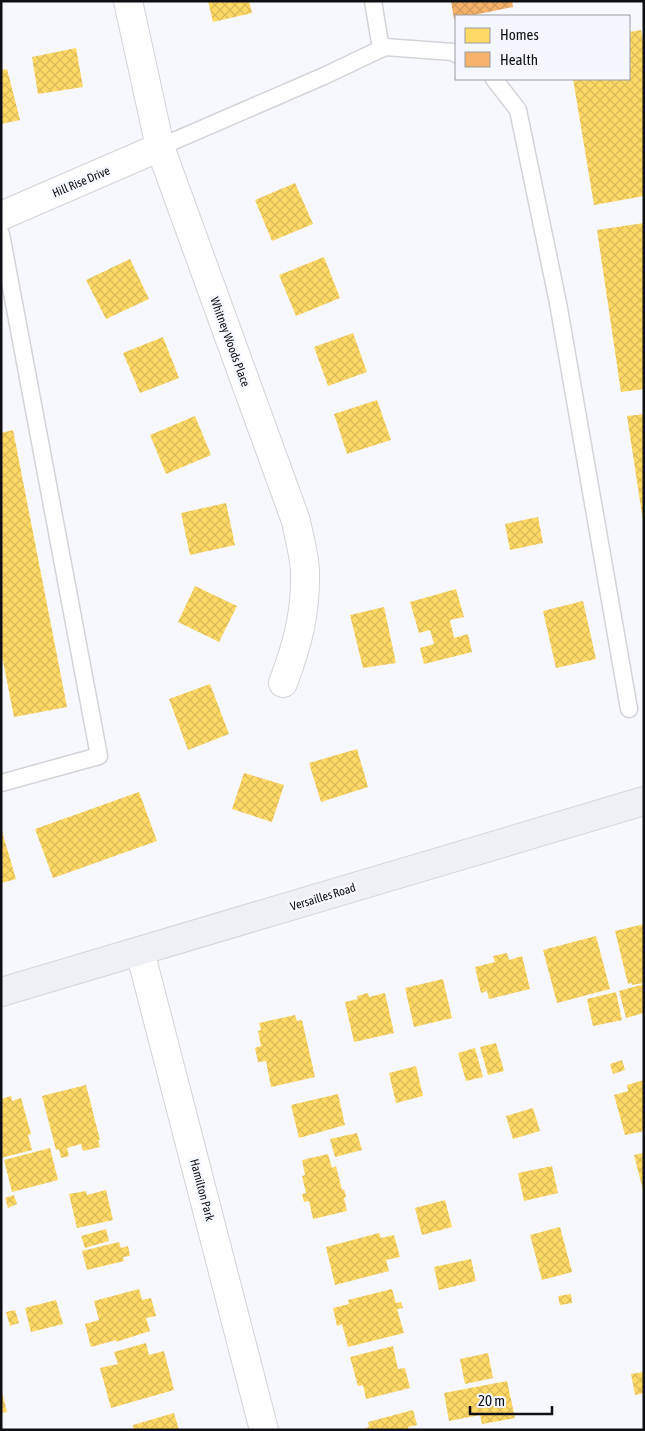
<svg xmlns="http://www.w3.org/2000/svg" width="645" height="1431" font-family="'Asap Condensed',sans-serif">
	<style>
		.homes { fill: url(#homes-cross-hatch) }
		.health { fill: url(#health-cross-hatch) }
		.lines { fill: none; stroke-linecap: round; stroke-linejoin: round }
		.lane-casing { stroke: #d3d4d8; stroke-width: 19 }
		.street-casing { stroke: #d3d4d8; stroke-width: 30 }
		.primary-casing { stroke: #d5d6d9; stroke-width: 30 }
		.lane { stroke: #fefeff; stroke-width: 16 }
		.street { stroke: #fefeff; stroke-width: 28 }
		.primary { stroke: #eef0f6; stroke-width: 28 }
		.labels { text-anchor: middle; stroke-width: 5; stroke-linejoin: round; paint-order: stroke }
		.street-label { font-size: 12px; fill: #0f1014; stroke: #f5f7ff }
	</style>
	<defs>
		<pattern id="homes-cross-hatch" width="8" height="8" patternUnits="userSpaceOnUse" patternTransform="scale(1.25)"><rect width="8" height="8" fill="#ffd966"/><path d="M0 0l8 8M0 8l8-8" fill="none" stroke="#d9b958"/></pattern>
		<pattern id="health-cross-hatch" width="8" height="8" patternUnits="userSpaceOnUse" patternTransform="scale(1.25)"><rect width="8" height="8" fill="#f6b26b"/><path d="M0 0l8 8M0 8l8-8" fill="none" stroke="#d2985c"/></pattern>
	</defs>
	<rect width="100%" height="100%" fill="#f7f8fd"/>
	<g class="homes">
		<polygon points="208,1 249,1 252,13 213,22"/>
		<polygon points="641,30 644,45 644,196 594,205 573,79 629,79 629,32"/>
		<polygon points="76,48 83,87 38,94 32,57"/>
		<polygon points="7,69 20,120 1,124 1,70"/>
		<polygon points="295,183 313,224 272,241 255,200"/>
		<polygon points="644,223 644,389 621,392 597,230"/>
		<polygon points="324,257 340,298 296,316 279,275"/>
		<polygon points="130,259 149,299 106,319 86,280"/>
		<polygon points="353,333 367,372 328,386 314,347"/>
		<polygon points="163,337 179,378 140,393 123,353"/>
		<polygon points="377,400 391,440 347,454 334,414"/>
		<polygon points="644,414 644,521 643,521 627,416"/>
		<polygon points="195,416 211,455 166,474 150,435"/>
		<polygon points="13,430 67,707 14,717 1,651 1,433"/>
		<polygon points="226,503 235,545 190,555 181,513"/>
		<polygon points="538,517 543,543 510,550 505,524"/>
		<polygon points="195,586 237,606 219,642 178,622"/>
		<polygon points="456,589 464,617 450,620 454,638 468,634 472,652 424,664 420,648 434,644 430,630 419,633 410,602"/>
		<polygon points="583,601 596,659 556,668 543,611"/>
		<polygon points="384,607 396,663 363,668 350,615"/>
		<polygon points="210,684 229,734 188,750 169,699"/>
		<polygon points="357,749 368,787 321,802 309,763"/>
		<polygon points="244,773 284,785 272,822 232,809"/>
		<polygon points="139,792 157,841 53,878 35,829"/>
		<polygon points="1,828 16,879 1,883"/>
		<polygon points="644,924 644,983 632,985 632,983 628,984 615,931"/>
		<polygon points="596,936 610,989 557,1003 543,950"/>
		<polygon points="507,953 509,960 522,956 530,989 489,999 487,991 481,993 475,967 495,962 493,956"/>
		<polygon points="443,979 452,1018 414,1027 405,988"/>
		<polygon points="644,984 644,1013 626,1018 619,991"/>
		<polygon points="616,992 622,1020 593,1026 587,999"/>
		<polygon points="368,993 369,997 385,993 394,1033 354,1042 345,1002 358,999 357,996"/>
		<polygon points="295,1015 297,1021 302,1020 315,1077 271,1087 266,1061 258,1062 255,1048 261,1046 258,1031 261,1030 259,1023"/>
		<polygon points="496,1043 504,1071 488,1075 480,1047"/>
		<polygon points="475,1048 483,1077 466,1081 458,1053"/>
		<polygon points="622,1060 625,1070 613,1074 610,1064"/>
		<polygon points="416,1066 423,1096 396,1103 389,1073"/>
		<polygon points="644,1080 644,1131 625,1135 614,1095 628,1091 627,1085"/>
		<polygon points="86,1085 100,1140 98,1140 100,1147 83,1151 81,1144 67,1148 69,1156 61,1158 59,1149 56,1150 42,1096"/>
		<polygon points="338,1094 345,1125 299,1138 291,1105"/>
		<polygon points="11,1096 12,1101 21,1098 31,1134 28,1135 32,1150 1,1158 1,1099"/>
		<polygon points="533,1108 540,1131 513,1139 506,1116"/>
		<polygon points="357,1133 362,1150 335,1157 330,1139"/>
		<polygon points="50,1148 58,1180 12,1192 4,1160"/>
		<polygon points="644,1153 644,1190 643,1190 634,1155"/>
		<polygon points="328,1154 332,1168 336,1166 342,1190 344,1189 346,1197 344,1198 347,1211 313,1219 309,1201 304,1202 302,1194 306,1193 302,1176 305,1175 302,1160"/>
		<polygon points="552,1166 558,1193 524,1201 518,1173"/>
		<polygon points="106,1190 113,1220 77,1228 69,1194 86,1191 87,1195"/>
		<polygon points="14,1195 17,1204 8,1208 5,1198"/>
		<polygon points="445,1200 452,1227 422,1235 415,1208"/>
		<polygon points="560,1227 572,1272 542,1280 530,1235"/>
		<polygon points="106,1229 109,1241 85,1248 81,1236"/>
		<polygon points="379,1233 381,1238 394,1235 400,1257 386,1260 389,1271 335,1285 326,1247"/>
		<polygon points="119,1242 121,1248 128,1246 130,1256 123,1257 124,1261 87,1270 82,1251"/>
		<polygon points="471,1259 476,1281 439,1290 434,1267"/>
		<polygon points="139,1289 142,1300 151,1298 156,1316 146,1318 150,1331 116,1342 116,1340 91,1347 85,1324 99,1320 94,1301"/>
		<polygon points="392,1289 396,1303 401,1302 403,1308 397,1309 404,1333 348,1347 342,1324 337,1326 333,1308 349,1304 348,1300"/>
		<polygon points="571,1294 572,1303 560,1305 558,1296"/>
		<polygon points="56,1300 63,1324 31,1332 25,1308"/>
		<polygon points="15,1310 19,1323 10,1326 6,1312"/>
		<polygon points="146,1343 149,1355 164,1351 174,1390 111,1408 100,1368 118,1364 114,1352"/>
		<polygon points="393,1346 398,1369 405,1368 410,1388 366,1399 363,1385 358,1386 350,1357"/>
		<polygon points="488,1353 493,1378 465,1384 460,1359"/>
		<polygon points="644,1372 644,1393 635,1395 631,1374"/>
		<polygon points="507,1381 515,1418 482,1424 480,1415 449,1421 444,1393"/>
		<polygon points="2,1392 7,1412 1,1413 1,1393"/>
		<polygon points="413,1410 417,1425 408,1427 409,1430 362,1430 369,1427 368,1422"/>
		<polygon points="174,1413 179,1430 134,1430 133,1425"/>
	</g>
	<polygon class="health" points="451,1 512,1 513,7 469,16 456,16 456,19 454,19"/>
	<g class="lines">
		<g class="lane-casing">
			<g id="lane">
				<polyline points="373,1 381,49"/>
				<polyline points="494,79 518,110 558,303 629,709"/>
				<polyline points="160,147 324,76 385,47 453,52 456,54"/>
				<polyline points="1,234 99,756 1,783"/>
			</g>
		</g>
		<g class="street-casing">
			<g id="street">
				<path d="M128,1L160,147L296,521C299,537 304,554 305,570C306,613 298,643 283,683"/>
				<polyline points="1,216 160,147"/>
				<polyline points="140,951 264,1430"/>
			</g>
		</g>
		<g class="primary-casing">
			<polyline id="primary" points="1,992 644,801"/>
		</g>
		<use href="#lane" class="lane"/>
		<use href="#street" class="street"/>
		<use href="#primary" class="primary"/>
	</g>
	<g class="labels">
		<g class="street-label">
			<text transform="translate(81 182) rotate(-23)" y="4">Hill Rise Drive</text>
			<text transform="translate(230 342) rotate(70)" y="4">Whitney Woods Place</text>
			<text transform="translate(323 897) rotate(-17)" y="4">Versailles Road</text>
			<text transform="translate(202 1190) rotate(75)" y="4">Hamilton Park</text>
		</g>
	</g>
	<rect width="645" height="1431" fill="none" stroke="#0f1014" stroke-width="5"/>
	<rect x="455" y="15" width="175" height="65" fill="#f5f7ff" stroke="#999ba1"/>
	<rect x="465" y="28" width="25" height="15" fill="#ffd966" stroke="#999ba1"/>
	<text x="500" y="40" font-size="15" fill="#0f1014">Homes</text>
	<rect x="465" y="52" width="25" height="15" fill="#f6b26b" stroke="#999ba1"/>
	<text x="500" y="65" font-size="15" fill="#0f1014">Health</text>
	<path d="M470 1406v8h82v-8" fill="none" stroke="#0f1014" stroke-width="2.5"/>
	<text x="478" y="1406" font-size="15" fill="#0f1014" stroke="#f5f7ff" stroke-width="4" paint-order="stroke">20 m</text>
</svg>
